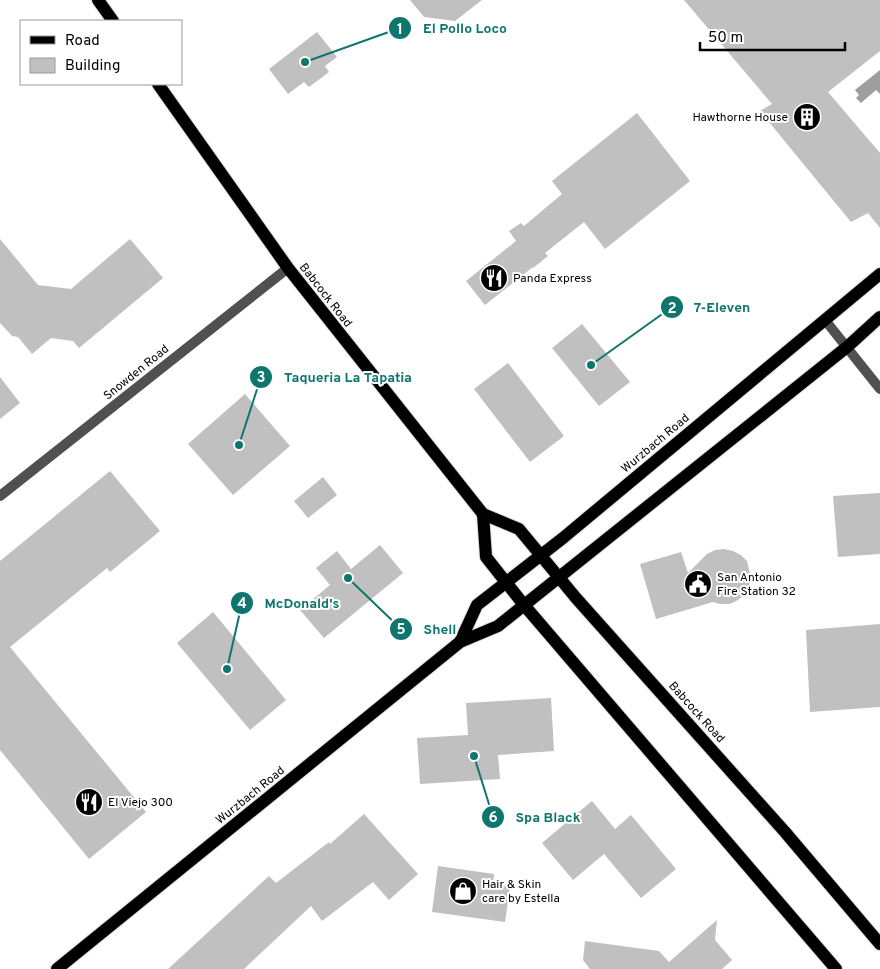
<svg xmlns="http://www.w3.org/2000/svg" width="880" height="969" font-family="Overpass,sans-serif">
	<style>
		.water { fill: #9e9e9e }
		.building { fill: #c0c0c0 }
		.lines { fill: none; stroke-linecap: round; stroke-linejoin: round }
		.primary-casing { stroke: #dbdbdb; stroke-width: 14 }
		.street { stroke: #505050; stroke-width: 10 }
		.primary { stroke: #000; stroke-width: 12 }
		.labels { text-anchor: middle; stroke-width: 4; stroke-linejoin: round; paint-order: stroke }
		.poi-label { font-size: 12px; fill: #000; stroke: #fff; text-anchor: start }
		.street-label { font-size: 12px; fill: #000; stroke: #fff }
		.leader { fill: none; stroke: #0f766e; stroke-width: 2 }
		.callout-dot { fill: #0f766e; stroke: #fff; stroke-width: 2 }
		.mark-label { font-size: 15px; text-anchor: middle; font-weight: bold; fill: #fff }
		.callout-label { font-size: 14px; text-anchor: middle; font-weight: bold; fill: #0f766e; stroke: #fff; stroke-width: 4; stroke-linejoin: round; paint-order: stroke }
	</style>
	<rect width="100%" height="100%" fill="#fff"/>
	<polygon class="water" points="880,70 880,94 876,90 861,103 856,98 859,95 855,90"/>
	<g class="building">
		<polygon points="410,0 482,0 455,21 424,17"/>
		<polygon points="684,0 880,0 880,51 828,92 880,153 880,228 868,213 851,222 760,111 772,104"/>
		<polygon points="317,32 337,57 325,66 329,72 309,87 304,82 288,94 269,69"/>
		<polygon points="637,113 690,181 605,249 584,222 545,253 548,256 533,268 533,267 485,305 466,281 516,241 509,231 521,223 524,226 562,194 552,181"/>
		<polygon points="0,239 38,285 71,289 130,239 163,278 79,348 73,341 51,338 32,354 18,337 12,336 0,323"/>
		<polygon points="582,324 630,382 599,406 552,348"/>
		<polygon points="508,363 564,436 530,462 474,389"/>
		<polygon points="0,377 20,403 0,419"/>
		<polygon points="245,394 290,446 233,495 188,444"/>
		<polygon points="110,471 160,531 110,572 107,568 10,647 146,812 89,859 0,750 0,561"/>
		<polygon points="323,477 337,495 308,518 294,501"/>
		<polygon points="880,493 880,554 838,557 833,496"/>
		<polygon points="380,545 403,573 324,638 300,610 330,585 316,568 337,551 351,569"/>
		<polygon points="724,549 733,551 741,555 747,561 751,578 749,587 745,594 738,600 730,604 720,604 713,602 656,619 640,564 681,552 688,573 707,554 715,550"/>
		<polygon points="213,612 286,700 250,730 177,643"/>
		<polygon points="880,624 880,707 810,712 806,630"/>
		<polygon points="551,698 554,751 498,755 500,779 420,784 417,738 468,735 466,703"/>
		<polygon points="592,801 615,829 631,815 676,869 641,898 604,854 573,880 542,843"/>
		<polygon points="364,814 418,874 389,900 373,882 322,921 311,906 244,969 168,969 269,876 276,883 329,842 330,844"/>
		<polygon points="438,866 494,874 493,885 510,887 505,922 432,912"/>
		<polygon points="717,920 715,940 732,960 722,969 590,969 583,960 585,941 659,951 669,962"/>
	</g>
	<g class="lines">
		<g class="primary-casing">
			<g id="primary">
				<polyline points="98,0 113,21"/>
				<polyline points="158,84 288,268 483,514 519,529 576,598 785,832 880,944"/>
				<polyline points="483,514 486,557 524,605 836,969"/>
				<polyline points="460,642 477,605 563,538 880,274"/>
				<polyline points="57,969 460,642 498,626 847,347 880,317"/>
			</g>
		</g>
		<g class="street">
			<polyline points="825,320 880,389"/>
			<polyline points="0,496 288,268"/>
		</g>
		<use href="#primary" class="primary"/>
	</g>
	<defs>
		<g id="building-disc" transform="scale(1.4375)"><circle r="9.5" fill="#000" stroke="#fff"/><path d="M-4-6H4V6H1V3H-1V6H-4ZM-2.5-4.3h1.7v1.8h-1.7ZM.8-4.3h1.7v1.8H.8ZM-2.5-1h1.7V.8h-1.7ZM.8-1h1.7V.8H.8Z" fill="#fff"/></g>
		<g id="restaurant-disc" transform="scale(1.4375)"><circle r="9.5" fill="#000" stroke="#fff"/><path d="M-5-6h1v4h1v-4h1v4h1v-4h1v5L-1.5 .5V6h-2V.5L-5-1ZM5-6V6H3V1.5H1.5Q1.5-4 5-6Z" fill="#fff"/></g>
		<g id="civic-disc" transform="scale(1.4375)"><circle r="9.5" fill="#000" stroke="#fff"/><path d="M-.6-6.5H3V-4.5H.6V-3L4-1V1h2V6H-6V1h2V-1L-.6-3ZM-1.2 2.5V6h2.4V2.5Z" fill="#fff"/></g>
		<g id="shop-disc" transform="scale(1.4375)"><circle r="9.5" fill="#000" stroke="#fff"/><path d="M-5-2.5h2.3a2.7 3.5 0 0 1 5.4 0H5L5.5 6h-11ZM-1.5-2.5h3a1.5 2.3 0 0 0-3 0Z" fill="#fff"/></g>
	</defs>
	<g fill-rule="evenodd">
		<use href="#building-disc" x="807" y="117"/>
		<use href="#restaurant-disc" x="494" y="278"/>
		<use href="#civic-disc" x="698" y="584"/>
		<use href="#restaurant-disc" x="89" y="802"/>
		<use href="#shop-disc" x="463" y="891"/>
	</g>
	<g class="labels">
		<g class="poi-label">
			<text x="788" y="121" text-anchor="end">Hawthorne House</text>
			<text x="513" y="282">Panda Express</text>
			<text x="717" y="581">San Antonio<tspan x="717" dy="14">Fire Station 32</tspan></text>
			<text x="108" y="806">El Viejo 300</text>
			<text x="482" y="888">Hair &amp; Skin<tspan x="482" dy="14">care by Estella</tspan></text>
		</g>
		<g class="street-label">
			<text transform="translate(326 295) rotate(52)" y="4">Babcock Road</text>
			<text transform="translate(136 372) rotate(-39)" y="4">Snowden Road</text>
			<text transform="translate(655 443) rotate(-40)" y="4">Wurzbach Road</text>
			<text transform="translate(697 712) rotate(48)" y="4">Babcock Road</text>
			<text transform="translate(250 795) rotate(-39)" y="4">Wurzbach Road</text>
		</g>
	</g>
	<path class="leader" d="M305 62L400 28M591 365L672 307M239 445L261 377M227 669L242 603M348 578L401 629M474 756L493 817"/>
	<g class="callout-dot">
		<circle cx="305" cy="62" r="5"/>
		<circle cx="591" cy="365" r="5"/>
		<circle cx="239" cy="445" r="5"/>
		<circle cx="227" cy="669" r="5"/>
		<circle cx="348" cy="578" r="5"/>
		<circle cx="474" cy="756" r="5"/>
		<circle cx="400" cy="28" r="12"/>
		<circle cx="672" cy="307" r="12"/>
		<circle cx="261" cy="377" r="12"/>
		<circle cx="242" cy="603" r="12"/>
		<circle cx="401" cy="629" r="12"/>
		<circle cx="493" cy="817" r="12"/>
	</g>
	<g class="mark-label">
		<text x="400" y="34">1</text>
		<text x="672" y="313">2</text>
		<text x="261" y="382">3</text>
		<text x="242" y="608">4</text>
		<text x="401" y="634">5</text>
		<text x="493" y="822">6</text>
	</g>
	<g class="callout-label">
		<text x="465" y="33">El Pollo Loco</text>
		<text x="722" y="312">7-Eleven</text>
		<text x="348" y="382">Taqueria La Tapatia</text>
		<text x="302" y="608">McDonald's</text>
		<text x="440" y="634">Shell</text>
		<text x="548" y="822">Spa Black</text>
	</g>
	<rect x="20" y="20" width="162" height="65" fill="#ffffff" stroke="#999999"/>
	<rect x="30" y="36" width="25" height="8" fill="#000000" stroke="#999999"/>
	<text x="65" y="45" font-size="15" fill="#000000">Road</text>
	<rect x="30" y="58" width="25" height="15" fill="#c0c0c0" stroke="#999999"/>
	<text x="65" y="70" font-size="15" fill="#000000">Building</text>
	<path d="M700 42v8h145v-8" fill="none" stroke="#000000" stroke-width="2.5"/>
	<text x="708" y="42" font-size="15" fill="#000000" stroke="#ffffff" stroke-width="4" paint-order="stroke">50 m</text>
</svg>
